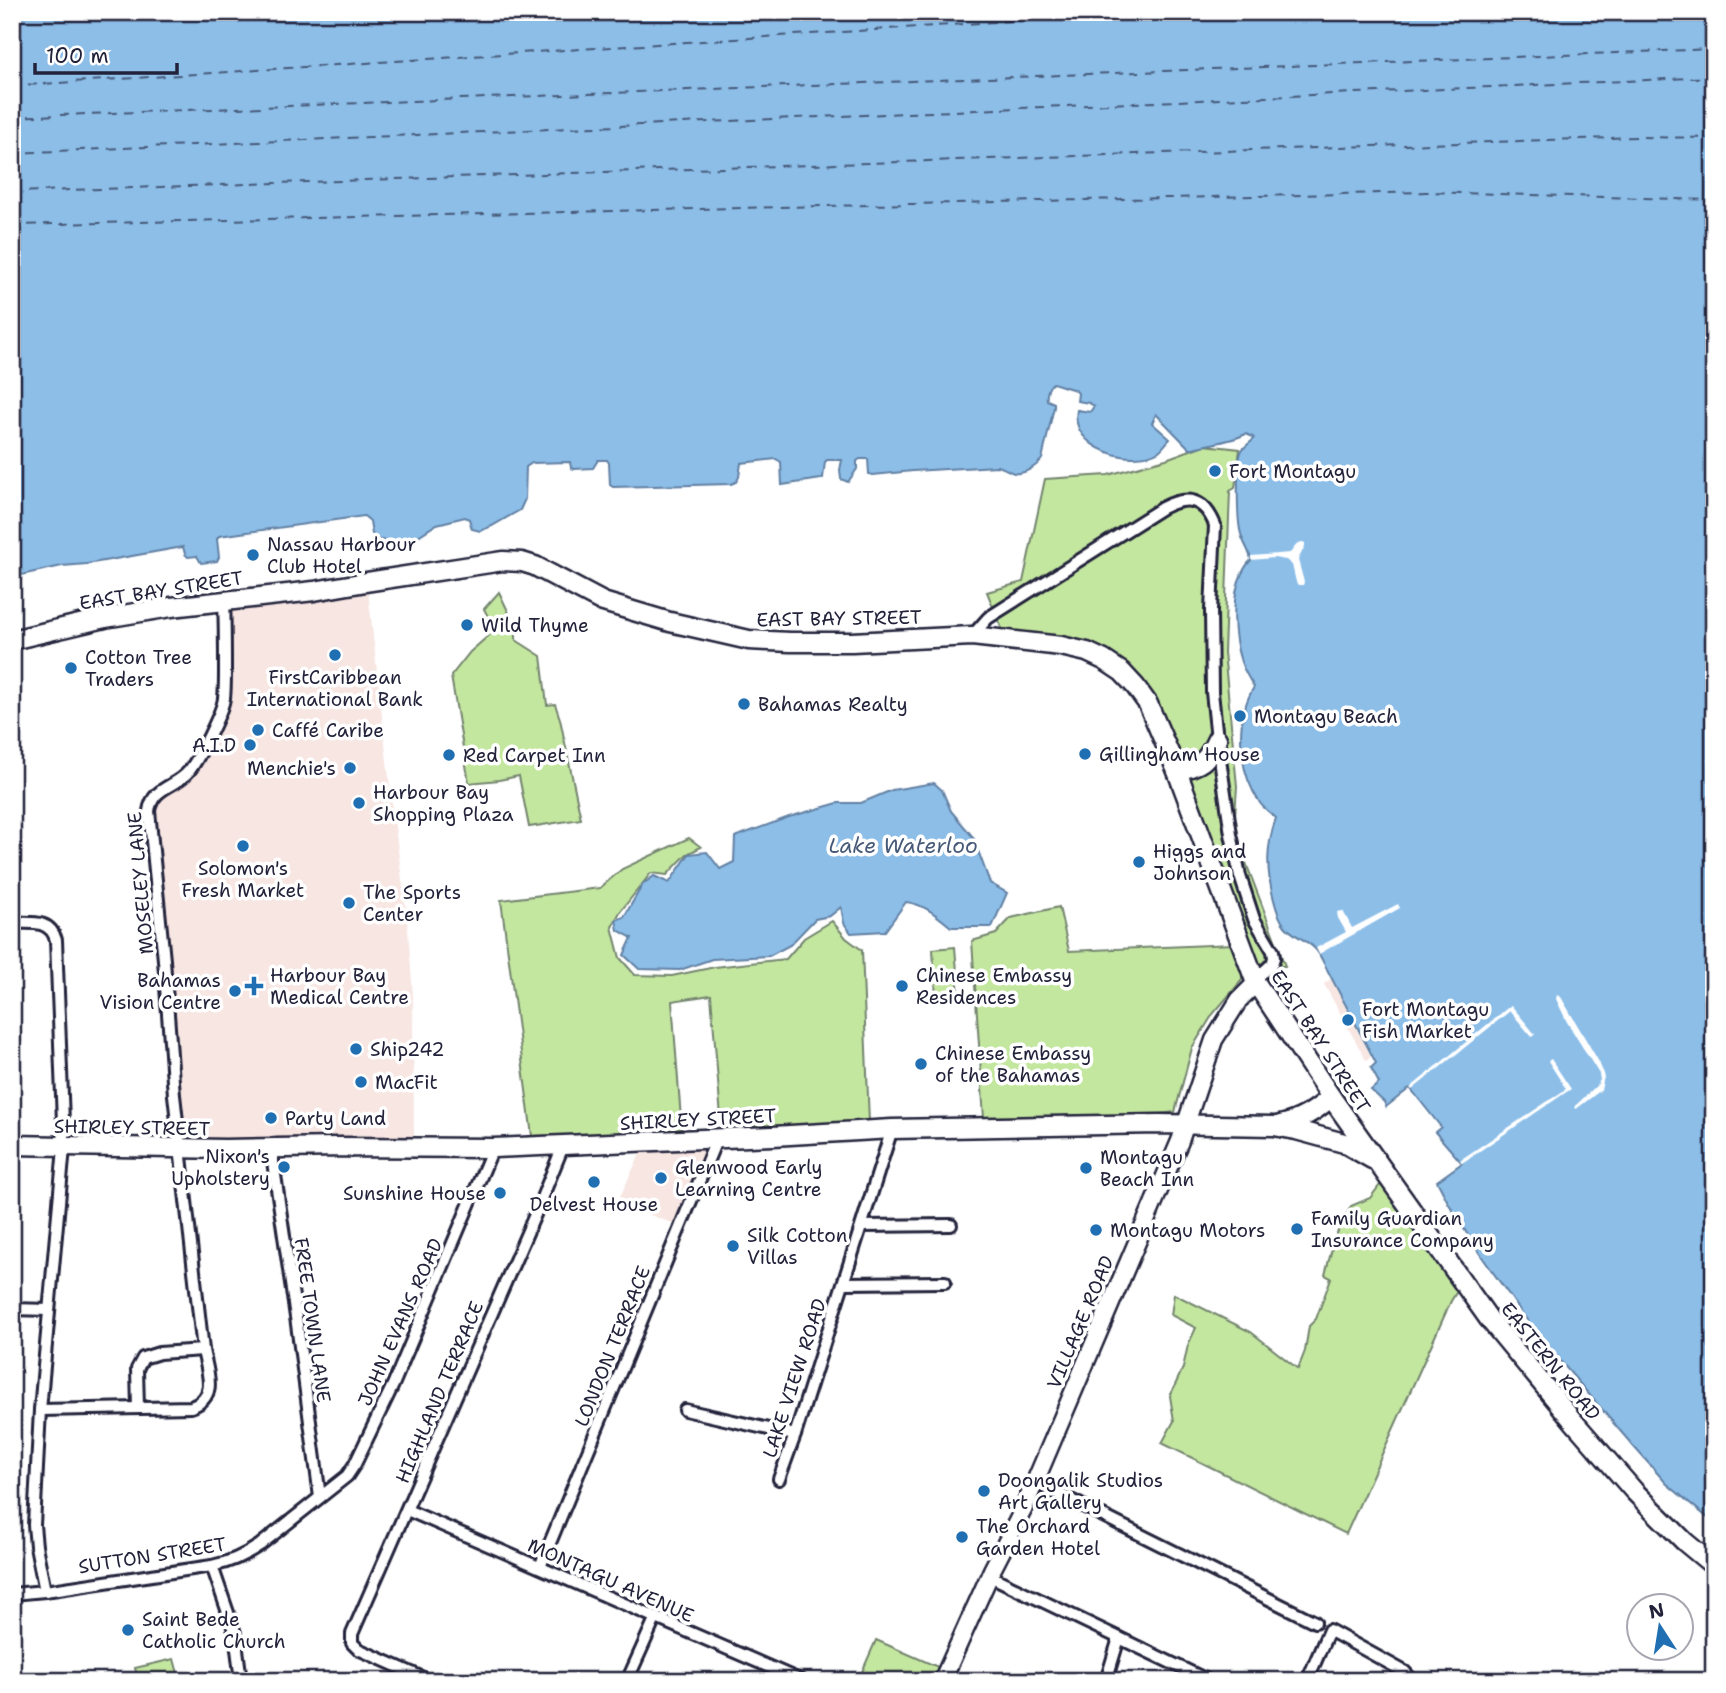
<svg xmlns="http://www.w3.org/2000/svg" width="1726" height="1693" font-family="'Shantell Sans',sans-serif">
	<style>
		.built { fill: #f7e6e2 }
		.green { fill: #c4e7a0; stroke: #73846e; stroke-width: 2 }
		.water { fill: #8cbee8; stroke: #6280a3; stroke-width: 2 }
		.pier { fill: #fff }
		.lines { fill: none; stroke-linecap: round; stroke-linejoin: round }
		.ferry { stroke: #475978; stroke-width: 2; stroke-dasharray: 9 7; stroke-linecap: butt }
		.minor-casing { stroke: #22223b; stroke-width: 16 }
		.secondary-casing { stroke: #22223b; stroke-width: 21 }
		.trunk-casing { stroke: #22223b; stroke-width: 23 }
		.minor { stroke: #fff; stroke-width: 10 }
		.secondary { stroke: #fff; stroke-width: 16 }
		.trunk { stroke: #fff; stroke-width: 18 }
		.poi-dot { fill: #1f6fb2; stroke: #fff; stroke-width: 2.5 }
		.labels { text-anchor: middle; stroke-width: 7; stroke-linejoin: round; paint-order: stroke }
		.poi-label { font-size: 19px; fill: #22223b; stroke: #fff; text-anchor: start }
		.street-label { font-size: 19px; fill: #22223b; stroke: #fff }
		.water-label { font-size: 21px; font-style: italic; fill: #475978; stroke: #fff }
	</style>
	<rect width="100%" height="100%" fill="#fff"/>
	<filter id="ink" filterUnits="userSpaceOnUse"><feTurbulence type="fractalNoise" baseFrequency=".0143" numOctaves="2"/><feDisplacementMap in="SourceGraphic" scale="14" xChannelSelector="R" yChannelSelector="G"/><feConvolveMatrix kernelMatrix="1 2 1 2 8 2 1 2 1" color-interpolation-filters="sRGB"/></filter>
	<g filter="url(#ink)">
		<g class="built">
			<polygon points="368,591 391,797 407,917 413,996 414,1139 185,1142 168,946 156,842 155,805 164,794 185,783 196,771 229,700 230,690 229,607"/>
			<polygon points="1331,979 1371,1057 1366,1060 1324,984"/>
			<polygon points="706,1148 675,1224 617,1203 641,1152"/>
		</g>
		<g class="green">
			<polygon points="1204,445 1240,449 1235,488 1230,491 1224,652 1237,786 1234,831 1285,966 1255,966 1181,761 1115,658 1073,639 1004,634 987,592 1023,582 1045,479 1108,475 1166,459"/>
			<polygon points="499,592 516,628 516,640 541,656 547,705 555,704 560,719 581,819 529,827 519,776 499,780 469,783 451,676 470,652 495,630 484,609"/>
			<polygon points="689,838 701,847 687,854 667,875 651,873 620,912 612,927 620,958 635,975 672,976 715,967 786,959 804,938 832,921 846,938 862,950 869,1122 722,1130 711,995 672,1001 682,1132 532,1136 501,900 600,888 622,869"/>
			<polygon points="1059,907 1069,951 1234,944 1242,965 1242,980 1213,1014 1192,1048 1175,1112 1159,1114 984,1118 972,941 996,934 1011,918"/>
			<polygon points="955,947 959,996 936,997 933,949"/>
			<polygon points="1383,1181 1459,1288 1451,1301 1346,1534 1162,1443 1174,1421 1170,1396 1183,1368 1188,1345 1196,1328 1171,1315 1174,1294 1251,1332 1298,1369 1305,1351 1309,1326 1316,1319 1331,1278 1325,1275 1335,1237 1351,1206 1370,1198"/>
			<polygon points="876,1640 938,1667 932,1681 858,1681"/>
			<polygon points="174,1659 180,1681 138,1681 135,1668"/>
		</g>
		<g class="water">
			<path d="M12,12H1714V1523L1667,1484L1634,1447L1550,1349L1524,1316L1475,1247L1449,1204L1437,1181L1462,1163L1435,1132L1441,1127L1410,1088L1386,1107L1384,1102L1371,1090L1379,1083L1371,1068L1376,1063L1319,954C1313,942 1294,937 1285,926C1279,919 1276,908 1274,900C1266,871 1266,846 1276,818C1271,813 1264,809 1260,803C1238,771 1234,720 1254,687C1249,679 1244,671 1241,662C1232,634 1229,583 1251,560C1250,551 1243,543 1241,534C1237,521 1236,461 1242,450C1245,446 1251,442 1254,439L1253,437L1246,434C1228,443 1208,443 1190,449L1156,414L1152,423L1170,439C1166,443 1163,448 1159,451C1132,468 1069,448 1077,410L1090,412L1094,406L1089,403L1077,401L1078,393L1075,390L1053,383C1048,386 1046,395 1047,400L1054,403V407L1042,459C1037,466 1024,475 1014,473C1008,471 1003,467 997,466L913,471L873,475L869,474L868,459H860L857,461V469L848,482L841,479L840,470L842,460H827L825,462L823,478L821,479L782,485L781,462L776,459L741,463L739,477L736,482L731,484L613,487L610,485L609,463L607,460H598L593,468L574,469L571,468L570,462L532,463L526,467L525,499L520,510L492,526L480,531L472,529L469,519L465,517L437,524L415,538L391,541L379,540L372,534L370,521L364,516L219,536L217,539L219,557L217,561L201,563L197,556L188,557L185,554L183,547L87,564L62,566L12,577Z"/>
			<path d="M934,783L942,790L951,811L973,837L990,883L1007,893L992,927H951C936,915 926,905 906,902L885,931L851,933L844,923L841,907L830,916L815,919L790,945L769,956L712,959L680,970L639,969L624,955L632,938L618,930L616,920L624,917L643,884L654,876L669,883L689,854L707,852L720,869L734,862L735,837L789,817L838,803H861L892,790Z"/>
		</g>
		<g class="pier">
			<polygon points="1303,542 1305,543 1305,546 1298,560 1304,582 1303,585 1298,585 1296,582 1292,565 1286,560 1274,558 1251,560 1251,556 1290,553 1298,543"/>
			<polygon points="1398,904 1400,908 1319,954 1316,948 1346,932 1338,918 1337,912 1343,911 1352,928"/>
			<polygon points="1557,995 1561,997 1599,1062 1604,1077 1601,1090 1575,1110 1575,1106 1597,1085 1600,1080 1599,1074 1567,1022 1556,999"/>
			<polygon points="1511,1005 1535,1034 1532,1037 1510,1011 1412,1090 1410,1088"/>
			<polygon points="1551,1059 1571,1089 1462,1163 1460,1160 1566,1089 1548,1061"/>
		</g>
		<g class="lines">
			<g class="ferry">
				<polyline points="12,86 1149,12"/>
				<polyline points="12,117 1714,49"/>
				<polyline points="12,153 1714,77"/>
				<polyline points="12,192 1638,137 1714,138"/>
				<polyline points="12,225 1426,192 1714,200"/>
			</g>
			<g class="minor-casing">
				<g id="minor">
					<path d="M972,636L988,618L1162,508C1187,495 1204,498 1215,525L1211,610L1212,692L1217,739L1231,834L1240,876L1254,919L1273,951L1274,958L1272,964L1260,975L1256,983"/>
					<path d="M12,923C31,923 50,919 56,940L64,1148L40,1410L34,1525L36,1546L45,1591"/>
					<polyline points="271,1148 297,1324 320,1497"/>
					<polyline points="862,1226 951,1225"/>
					<polyline points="844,1283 945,1282"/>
					<polyline points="12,1309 49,1310"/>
					<polyline points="138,1408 137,1369 143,1358 159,1353 203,1350"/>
					<path d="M40,1410L191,1407C219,1397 207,1372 203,1350L174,1095L164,960L149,811C153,786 175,788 189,771C198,760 223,711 224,698C225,689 225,680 225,671C225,647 225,624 224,601"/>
					<polyline points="685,1410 795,1435"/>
					<polyline points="779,1479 795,1435 892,1129"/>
					<polyline points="1035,1482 1315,1622"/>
					<polyline points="407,1510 802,1681"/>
					<polyline points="212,1566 235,1633 241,1681"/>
					<polyline points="540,1567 717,1138"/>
					<polyline points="990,1576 1209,1681"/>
					<path d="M12,1594L45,1591L212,1566C231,1562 244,1556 260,1545L347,1476L355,1464L393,1385L493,1148"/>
					<polyline points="430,1681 358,1649 352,1643 352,1634 537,1210 563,1146"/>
					<polyline points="627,1681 655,1619"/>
					<polyline points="1106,1681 1119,1638"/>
					<polyline points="1307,1681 1329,1630 1405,1672 1413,1681"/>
				</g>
			</g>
			<g class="secondary-casing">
				<polyline id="secondary" points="942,1681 992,1570 1023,1510 1180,1141 1214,1040 1239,1000 1256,983"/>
			</g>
			<g class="trunk-casing">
				<g id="trunk">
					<polyline points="12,640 105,618 171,607 314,591 366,582 503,561 522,562 535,566 603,602 670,622 749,640 790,642 852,642 972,636 1061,646 1087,652 1104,660 1122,672 1135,686 1148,704 1177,771 1256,983 1331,1097 1489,1319 1574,1422 1634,1491 1685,1542 1714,1566"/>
					<path d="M1177,771C1202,764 1206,763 1217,739"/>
					<path d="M1280,1125C1300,1121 1316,1111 1331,1097"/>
					<polyline points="12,1145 225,1149 337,1147 493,1148 773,1136 892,1129 1159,1124 1274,1126 1296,1130 1344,1143 1372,1159"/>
				</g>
			</g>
			<use href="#minor" class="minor"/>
			<use href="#secondary" class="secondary"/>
			<use href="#trunk" class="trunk"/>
		</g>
	</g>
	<g class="poi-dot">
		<circle cx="1215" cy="471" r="7"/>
		<circle cx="253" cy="555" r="7"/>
		<circle cx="467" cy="625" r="7"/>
		<circle cx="335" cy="655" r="7"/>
		<circle cx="71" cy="668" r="7"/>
		<circle cx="744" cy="704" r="7"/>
		<circle cx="1240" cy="716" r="7"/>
		<circle cx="258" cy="730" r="7"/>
		<circle cx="250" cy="745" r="7"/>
		<circle cx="1085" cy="754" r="7"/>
		<circle cx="449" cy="755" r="7"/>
		<circle cx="350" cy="768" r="7"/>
		<circle cx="359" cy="803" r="7"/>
		<circle cx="243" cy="846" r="7"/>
		<circle cx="1139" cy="862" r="7"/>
		<circle cx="349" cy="903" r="7"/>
		<path d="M250.5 975.5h7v7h7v7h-7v7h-7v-7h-7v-7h7z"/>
		<circle cx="902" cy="986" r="7"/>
		<circle cx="235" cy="991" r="7"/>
		<circle cx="1348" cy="1020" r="7"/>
		<circle cx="356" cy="1049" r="7"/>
		<circle cx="921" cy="1064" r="7"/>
		<circle cx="361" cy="1082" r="7"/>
		<circle cx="271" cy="1118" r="7"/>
		<circle cx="284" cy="1167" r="7"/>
		<circle cx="1086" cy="1168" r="7"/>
		<circle cx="661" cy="1178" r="7"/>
		<circle cx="594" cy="1182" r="7"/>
		<circle cx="500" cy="1193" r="7"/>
		<circle cx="1297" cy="1229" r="7"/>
		<circle cx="1096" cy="1230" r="7"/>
		<circle cx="733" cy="1246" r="7"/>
		<circle cx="984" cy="1491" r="7"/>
		<circle cx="962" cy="1537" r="7"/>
		<circle cx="128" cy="1630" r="7"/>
	</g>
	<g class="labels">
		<g class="poi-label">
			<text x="1229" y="478">Fort Montagu</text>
			<text x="267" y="551">Nassau Harbour<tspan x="267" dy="22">Club Hotel</tspan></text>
			<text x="481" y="632">Wild Thyme</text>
			<text x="85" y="664">Cotton Tree<tspan x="85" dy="22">Traders</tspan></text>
			<text x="335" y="684" text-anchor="middle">FirstCaribbean<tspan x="335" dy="22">International Bank</tspan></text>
			<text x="758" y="711">Bahamas Realty</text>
			<text x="1254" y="723">Montagu Beach</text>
			<text x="272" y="737">Caffé Caribe</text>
			<text x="236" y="752" text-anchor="end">A.I.D</text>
			<text x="1099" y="761">Gillingham House</text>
			<text x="463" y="762">Red Carpet Inn</text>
			<text x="336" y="775" text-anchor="end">Menchie's</text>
			<text x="373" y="799">Harbour Bay<tspan x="373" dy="22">Shopping Plaza</tspan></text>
			<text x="1153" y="858">Higgs and<tspan x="1153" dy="22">Johnson</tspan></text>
			<text x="243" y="875" text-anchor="middle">Solomon's<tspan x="243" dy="22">Fresh Market</tspan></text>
			<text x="363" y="899">The Sports<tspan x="363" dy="22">Center</tspan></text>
			<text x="270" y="982">Harbour Bay<tspan x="270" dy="22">Medical Centre</tspan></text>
			<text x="916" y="982">Chinese Embassy<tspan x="916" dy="22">Residences</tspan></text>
			<text x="221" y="987" text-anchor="end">Bahamas<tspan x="221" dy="22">Vision Centre</tspan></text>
			<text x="1362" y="1016">Fort Montagu<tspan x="1362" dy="22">Fish Market</tspan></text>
			<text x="370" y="1056">Ship242</text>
			<text x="935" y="1060">Chinese Embassy<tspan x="935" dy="22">of the Bahamas</tspan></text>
			<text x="375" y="1089">MacFit</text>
			<text x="285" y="1125">Party Land</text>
			<text x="270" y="1163" text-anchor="end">Nixon's<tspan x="270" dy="22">Upholstery</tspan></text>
			<text x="1100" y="1164">Montagu<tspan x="1100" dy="22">Beach Inn</tspan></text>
			<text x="675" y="1174">Glenwood Early<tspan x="675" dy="22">Learning Centre</tspan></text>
			<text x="486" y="1200" text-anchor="end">Sunshine House</text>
			<text x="594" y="1211" text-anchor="middle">Delvest House</text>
			<text x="1311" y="1225">Family Guardian<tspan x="1311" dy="22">Insurance Company</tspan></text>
			<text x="1110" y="1237">Montagu Motors</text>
			<text x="747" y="1242">Silk Cotton<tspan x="747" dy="22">Villas</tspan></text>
			<text x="998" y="1487">Doongalik Studios<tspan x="998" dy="22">Art Gallery</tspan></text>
			<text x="976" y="1533">The Orchard<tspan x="976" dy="22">Garden Hotel</tspan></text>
			<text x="142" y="1626">Saint Bede<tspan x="142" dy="22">Catholic Church</tspan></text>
		</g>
		<g class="street-label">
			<text transform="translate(161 590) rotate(-9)" y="7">EAST BAY STREET</text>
			<text transform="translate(839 618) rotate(-1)" y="7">EAST BAY STREET</text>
			<text transform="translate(140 883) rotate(-95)" y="7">MOSELEY LANE</text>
			<text transform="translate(1321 1041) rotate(57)" y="7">EAST BAY STREET</text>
			<text transform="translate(698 1119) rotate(-3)" y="7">SHIRLEY STREET</text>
			<text transform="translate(132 1127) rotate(1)" y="7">SHIRLEY STREET</text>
			<text transform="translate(313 1320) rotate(82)" y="7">FREE TOWN LANE</text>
			<text transform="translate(400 1322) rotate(-66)" y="7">JOHN EVANS ROAD</text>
			<text transform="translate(1080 1322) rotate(-67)" y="7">VILLAGE ROAD</text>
			<text transform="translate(612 1346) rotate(-68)" y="7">LONDON TERRACE</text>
			<text transform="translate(1551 1361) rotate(51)" y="7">EASTERN ROAD</text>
			<text transform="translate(794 1378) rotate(-72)" y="7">LAKE VIEW ROAD</text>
			<text transform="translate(439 1392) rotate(-67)" y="7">HIGHLAND TERRACE</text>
			<text transform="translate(152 1555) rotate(-9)" y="7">SUTTON STREET</text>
			<text transform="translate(611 1580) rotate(24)" y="7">MONTAGU AVENUE</text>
		</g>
		<g class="water-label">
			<text x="903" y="853">Lake Waterloo</text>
		</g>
	</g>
	<rect width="1726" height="1693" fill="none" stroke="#fff" stroke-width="42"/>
	<rect x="21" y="21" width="1684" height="1651" fill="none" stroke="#22223b" stroke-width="2.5" filter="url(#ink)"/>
	<g transform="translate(1660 1627) rotate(348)"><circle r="33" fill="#ffffff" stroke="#a7a7b1" stroke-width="2"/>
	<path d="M0-5L12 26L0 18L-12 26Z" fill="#1f6fb2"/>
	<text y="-10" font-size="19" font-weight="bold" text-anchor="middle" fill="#22223b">N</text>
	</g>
	<path d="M35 63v10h142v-10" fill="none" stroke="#22223b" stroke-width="3.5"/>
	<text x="46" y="63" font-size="21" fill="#22223b" stroke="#ffffff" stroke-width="5" paint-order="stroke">100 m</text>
</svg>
